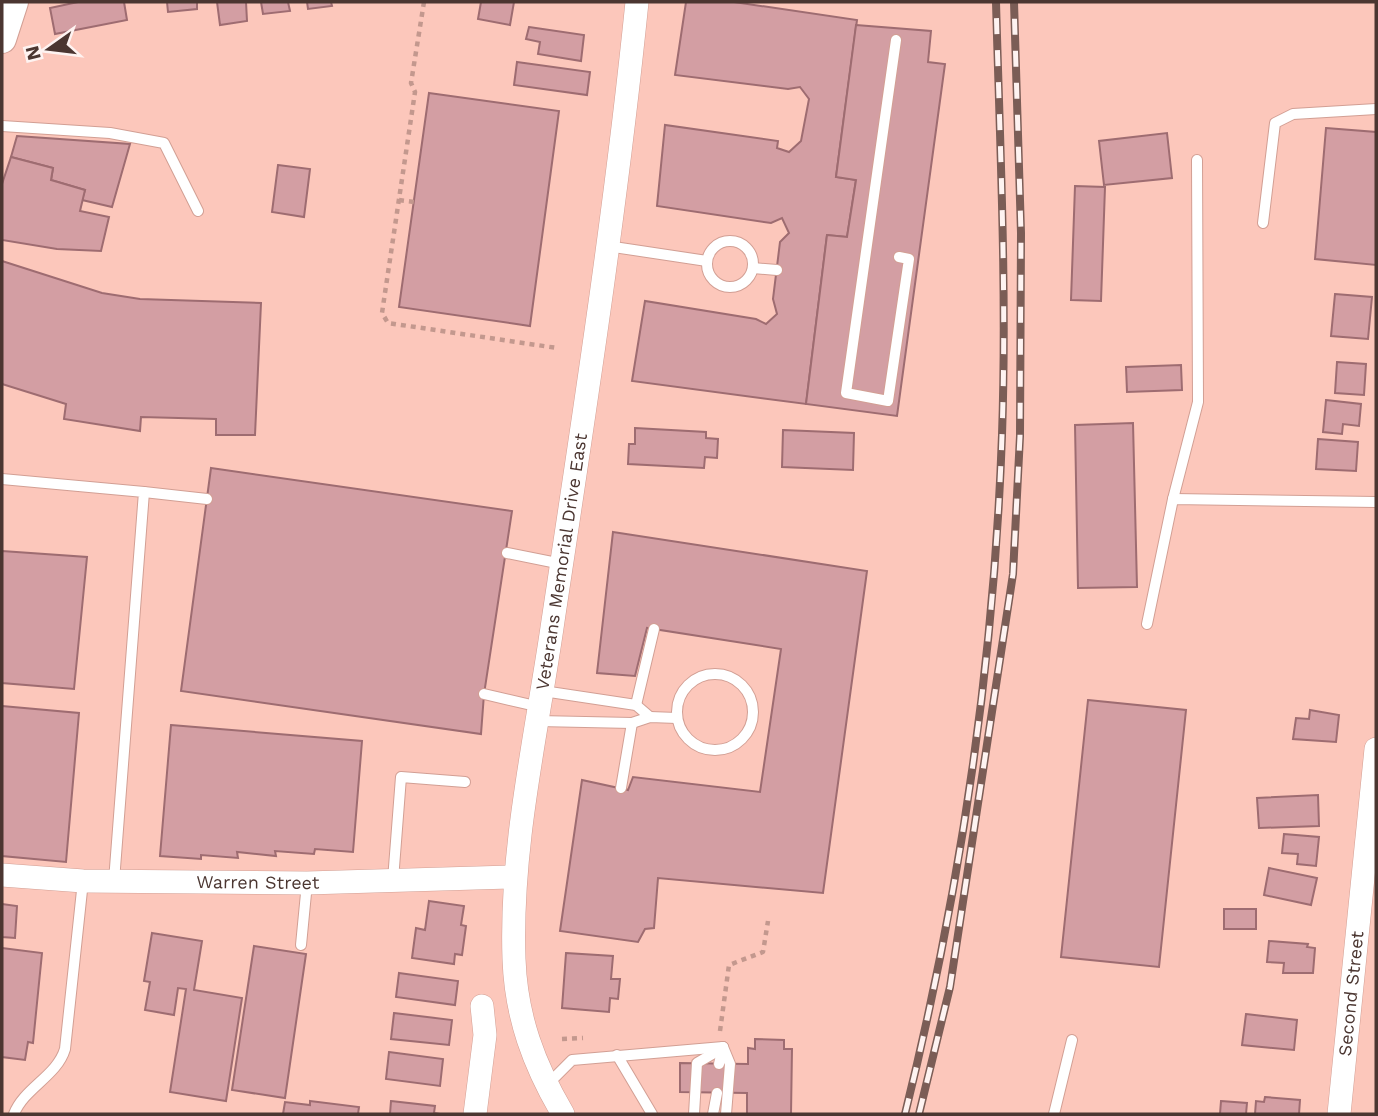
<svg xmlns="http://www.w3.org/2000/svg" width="1378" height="1116" font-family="'Work Sans',sans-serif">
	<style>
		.building { fill: #d39ea3; stroke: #9e6c71; stroke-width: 2 }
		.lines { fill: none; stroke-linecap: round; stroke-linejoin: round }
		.service-casing { stroke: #d29f94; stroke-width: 12 }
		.minor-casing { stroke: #d29f94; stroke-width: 24 }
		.tertiary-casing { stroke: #d29f94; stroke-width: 30 }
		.path { stroke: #c3988e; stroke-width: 4.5; stroke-dasharray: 5 5; stroke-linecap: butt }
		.service { stroke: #fff; stroke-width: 10 }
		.minor { stroke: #fff; stroke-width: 23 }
		.tertiary { stroke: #fff; stroke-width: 28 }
		.rail-casing { stroke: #7b5d56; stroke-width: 8 }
		.rail { stroke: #fef3f1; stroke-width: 5; stroke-dasharray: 16; stroke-linecap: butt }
		.labels { text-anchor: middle; stroke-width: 5; stroke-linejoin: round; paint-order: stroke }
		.street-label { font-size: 18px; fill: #4b3631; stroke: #fef3f1 }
	</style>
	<rect width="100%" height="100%" fill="#fcc7bb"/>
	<g class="building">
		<polygon points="124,2 127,20 55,34 50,8 78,2"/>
		<polygon points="167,2 197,2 197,9 168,12"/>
		<polygon points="217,2 246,2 247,21 220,25"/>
		<polygon points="261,2 288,2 290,11 263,14"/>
		<polygon points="307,2 331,2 332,6 308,9"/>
		<polygon points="481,2 514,2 510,25 478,19"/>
		<polygon points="686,2 734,2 857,20 836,177 856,180 847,237 827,235 806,404 632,381 645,301 756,319 766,324 777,314 773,299 780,242 789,233 782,218 771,223 657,206 665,125 778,141 777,148 789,152 801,141 809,99 800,87 788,89 675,75"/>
		<polygon points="856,25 931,31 928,62 945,64 897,416 806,404 827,235 847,237 856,180 836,177"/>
		<polygon points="529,27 584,35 581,61 538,54 540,42 526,39"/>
		<polygon points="517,62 590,72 587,95 514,85"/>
		<polygon points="429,93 559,111 530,326 399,307"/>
		<polygon points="1326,128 1376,132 1376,265 1315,259"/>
		<polygon points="1167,133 1172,178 1104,185 1099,141"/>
		<polygon points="17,136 130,144 112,207 82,200 85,190 51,180 53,168 11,157"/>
		<polygon points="11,157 53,168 51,180 85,190 80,211 109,217 101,251 57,249 2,240 2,184"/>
		<polygon points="278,165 310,169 304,217 272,212"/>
		<polygon points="1075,186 1105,187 1101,301 1071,300"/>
		<polygon points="2,261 102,293 140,299 261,303 255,435 216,435 216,419 141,417 140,431 64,419 66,404 2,384"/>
		<polygon points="1335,294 1372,297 1368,339 1331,336"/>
		<polygon points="1337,362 1366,364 1364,395 1335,393"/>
		<polygon points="1181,365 1182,390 1127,392 1126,367"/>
		<polygon points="1326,400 1361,404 1359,426 1343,424 1342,434 1323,432"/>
		<polygon points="1133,423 1137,587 1078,588 1075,425"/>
		<polygon points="635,428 706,432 706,438 718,439 717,458 705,457 704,468 628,464 629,444 635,444"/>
		<polygon points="783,430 854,433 853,470 782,467"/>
		<polygon points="1318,439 1358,442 1356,471 1316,469"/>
		<polygon points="211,468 512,511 484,694 481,734 181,691"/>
		<polygon points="613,532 867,571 823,893 658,878 654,928 645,929 638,942 560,931 582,780 628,790 633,777 760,792 781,649 647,628 635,676 597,673"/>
		<polygon points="2,551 87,557 74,689 2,683"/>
		<polygon points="1088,700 1186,710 1159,967 1061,957"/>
		<polygon points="2,706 79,713 66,862 2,856"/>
		<polygon points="1310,710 1339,715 1336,742 1293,739 1296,718 1309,719"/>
		<polygon points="171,725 362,741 353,852 315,849 314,854 275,851 276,856 237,852 238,858 201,855 201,859 160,856"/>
		<polygon points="1318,795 1319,826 1259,828 1257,798"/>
		<polygon points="1284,834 1319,837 1316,866 1297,864 1298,854 1282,853"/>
		<polygon points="1269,868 1317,878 1311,905 1264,895"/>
		<polygon points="429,901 464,906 461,925 466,926 462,955 455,954 454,964 412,958 416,928 425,930"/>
		<polygon points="2,904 17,906 15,938 2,937"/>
		<rect x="1224" y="909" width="32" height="20"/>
		<polygon points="152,933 202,941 194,990 242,998 226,1101 170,1092 186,989 178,988 174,1015 145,1010 150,982 144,981"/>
		<polygon points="1269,941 1308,944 1307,947 1315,948 1313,973 1283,973 1284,963 1267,962"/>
		<polygon points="254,946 306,954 285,1098 232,1090"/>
		<polygon points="2,948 42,953 33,1043 28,1042 25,1060 2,1057"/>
		<polygon points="566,953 613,956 611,979 620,979 618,999 610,998 609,1012 562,1008"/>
		<polygon points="399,973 458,981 455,1005 396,997"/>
		<polygon points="394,1013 452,1020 449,1045 391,1039"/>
		<polygon points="1246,1014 1297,1020 1294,1050 1242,1045"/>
		<polygon points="755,1039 784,1040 784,1049 792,1049 791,1114 747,1114 747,1093 680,1092 680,1063 748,1064 748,1048 755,1049"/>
		<polygon points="389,1052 443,1059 440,1086 386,1079"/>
		<polygon points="1265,1097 1300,1100 1299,1114 1255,1114 1256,1101 1264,1102"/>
		<polygon points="310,1101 359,1107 358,1114 283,1114 285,1102 310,1105"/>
		<polygon points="391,1101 435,1106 434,1113 440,1114 390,1114"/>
		<polygon points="1221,1101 1247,1103 1246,1114 1220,1114"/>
	</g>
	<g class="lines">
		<g class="service-casing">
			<g id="service">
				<polyline points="896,40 846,393 888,401 909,259 899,257"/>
				<polyline points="2,126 110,133 164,143 198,211"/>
				<polyline points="1263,223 1275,123 1293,114 1376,109"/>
				<circle cx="730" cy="264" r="23"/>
				<polyline points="607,246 707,261"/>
				<polyline points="753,268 777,270"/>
				<polyline points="2,479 144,492 114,881"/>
				<polyline points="144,492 207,499"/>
				<polyline points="1173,499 1198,402 1197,160"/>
				<polyline points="507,553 562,564"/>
				<polyline points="1147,624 1173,499 1376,502"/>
				<circle cx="715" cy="712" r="38"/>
				<polyline points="543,691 636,705 650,717"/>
				<polyline points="484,694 540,707"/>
				<polyline points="636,705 654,629"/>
				<polyline points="538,721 632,723 650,717 677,718"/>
				<polyline points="621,788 632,723"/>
				<polyline points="393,880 401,777 465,782"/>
				<polyline points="301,945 307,883"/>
				<polyline points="723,1047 730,1064 726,1114"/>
				<polyline points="617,1055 652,1114"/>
				<polyline points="719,1064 723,1047"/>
				<polyline points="547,1085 572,1060 723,1047"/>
				<path d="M14,1114C24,1088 57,1076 65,1049L83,881"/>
				<polyline points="694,1114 697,1063 721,1049"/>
				<polyline points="713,1114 717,1093"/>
				<polyline points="1054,1114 1072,1040"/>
			</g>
		</g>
		<g class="minor-casing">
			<g id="minor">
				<path id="s1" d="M2,875L83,881L307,883L514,877"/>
				<polyline points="475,1114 485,1035 482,1006"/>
				<path id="s2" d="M563,1114C534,1065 516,1017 514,959C510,846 537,733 553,621C584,415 616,209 637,2"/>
				<path id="s3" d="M1339,1114L1376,749"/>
			</g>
		</g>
		<g class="tertiary-casing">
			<polyline id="tertiary" points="2,39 14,2"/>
		</g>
		<g class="path">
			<polyline points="424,2 411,83 415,92 382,313 388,323 557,348"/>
			<polyline points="399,200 414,202"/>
			<polyline points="720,1031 729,965 763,952 768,921"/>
			<polyline points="562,1039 583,1038"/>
		</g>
		<use href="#service" class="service"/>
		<use href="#minor" class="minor"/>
		<use href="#tertiary" class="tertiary"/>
		<g class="rail-casing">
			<g id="rail">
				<path d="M905,1114C960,892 994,664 1002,435C1007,291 1000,146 996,2"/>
				<polyline points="919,1114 950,987 1013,574 1020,436 1021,233 1014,2"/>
			</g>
		</g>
		<use href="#rail" class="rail"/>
	</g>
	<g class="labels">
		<g class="street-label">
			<text dy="6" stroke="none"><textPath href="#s2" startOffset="565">Veterans Memorial Drive East</textPath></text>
			<text dy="6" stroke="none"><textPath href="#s1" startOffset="256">Warren Street</textPath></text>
			<text dy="6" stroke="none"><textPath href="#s3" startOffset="121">Second Street</textPath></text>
		</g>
	</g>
	<rect width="1378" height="1116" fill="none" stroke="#4b3631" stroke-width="7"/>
	<g transform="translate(49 49) rotate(256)" stroke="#fef3f1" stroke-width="5" paint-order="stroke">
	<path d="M0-5L12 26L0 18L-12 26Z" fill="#4b3631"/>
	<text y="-10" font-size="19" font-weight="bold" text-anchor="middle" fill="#4b3631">N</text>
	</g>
</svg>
